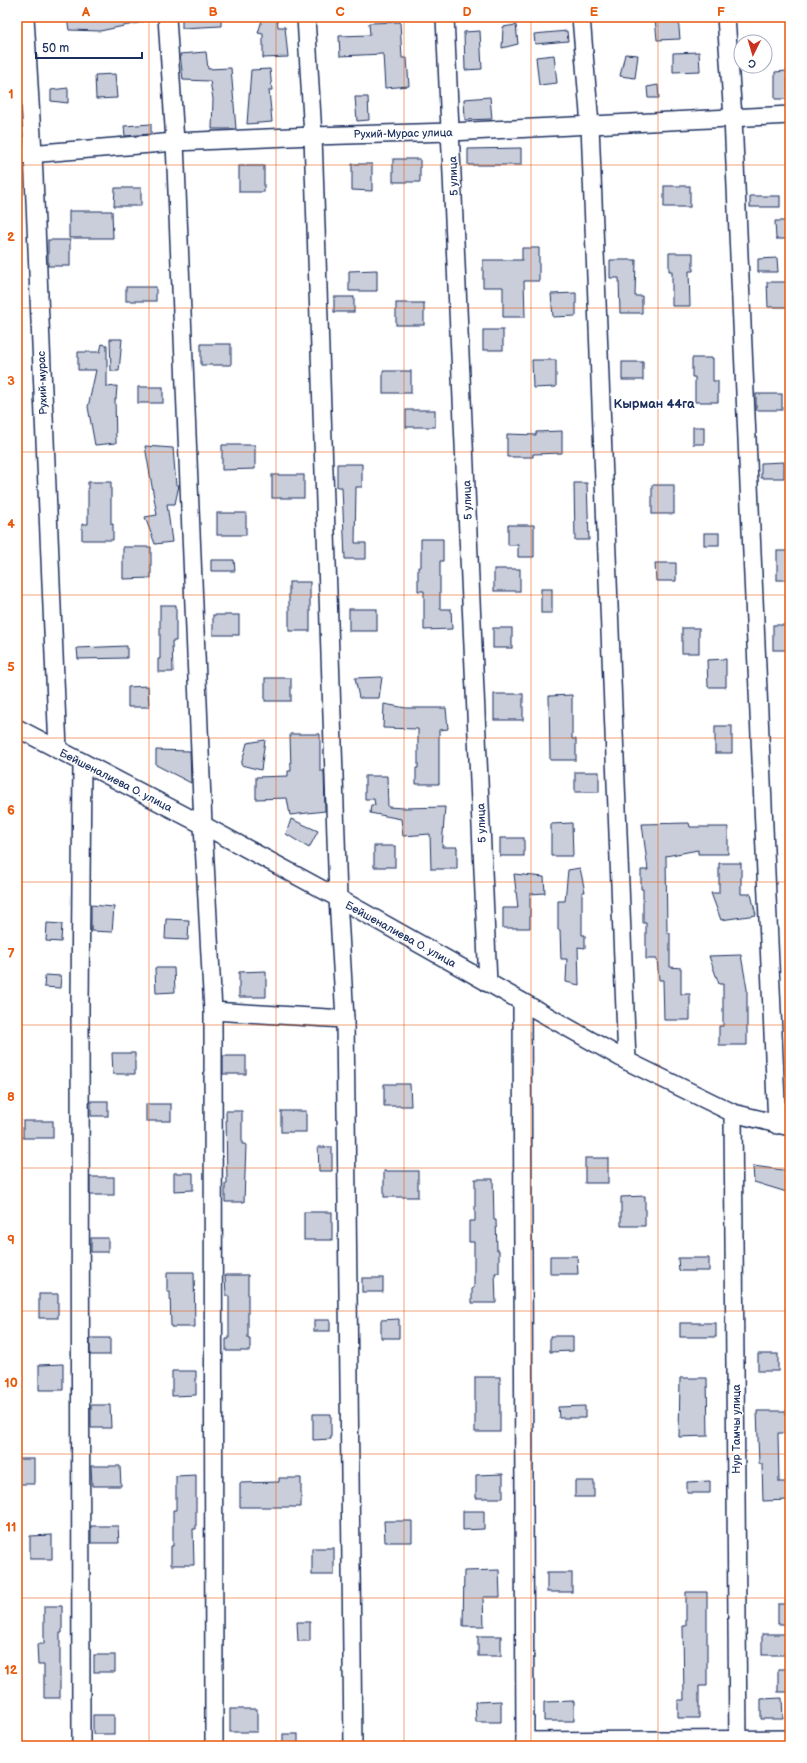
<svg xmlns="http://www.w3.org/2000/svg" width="807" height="1763" font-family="'Balsamiq Sans',sans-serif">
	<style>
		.building { fill: #caceda; stroke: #1b2f5e }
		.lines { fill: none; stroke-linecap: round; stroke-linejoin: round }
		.minor-casing { stroke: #1b2f5e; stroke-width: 20 }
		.minor { stroke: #fff; stroke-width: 17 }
		.grid { fill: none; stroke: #e8590c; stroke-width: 1; stroke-opacity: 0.55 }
		.labels { text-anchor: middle; stroke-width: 3; stroke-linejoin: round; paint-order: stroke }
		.street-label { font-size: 11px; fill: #1b2f5e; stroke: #fff }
		.quarter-label { font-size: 13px; font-weight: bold; fill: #1b2f5e; stroke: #fff }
		.neatline { fill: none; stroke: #e8590c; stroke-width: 1.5 }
		.grid-label { font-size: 13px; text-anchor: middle; font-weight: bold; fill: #e8590c }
	</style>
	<rect width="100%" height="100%" fill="#fff"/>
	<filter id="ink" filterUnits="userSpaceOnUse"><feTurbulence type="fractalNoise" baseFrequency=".025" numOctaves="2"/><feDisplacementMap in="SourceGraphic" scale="8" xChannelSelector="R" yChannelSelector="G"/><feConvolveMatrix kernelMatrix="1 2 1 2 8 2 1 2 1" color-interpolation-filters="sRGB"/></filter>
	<g filter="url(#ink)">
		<g class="building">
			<polygon points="108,17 143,17 143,22 100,31 69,30 67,18 108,21"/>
			<polygon points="182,17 221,17 221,26 182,28"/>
			<polygon points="263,17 277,17 278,27 285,27 288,57 263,58 263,34 258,33"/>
			<polygon points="678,17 680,39 657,40 655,18"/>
			<polygon points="400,22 402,58 407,58 409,86 385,88 383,54 340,56 339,36 370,35 369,23"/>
			<polygon points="516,25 518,44 502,48 503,27"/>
			<polygon points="480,31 482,69 465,70 464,32"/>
			<polygon points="567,31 568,41 535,44 534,34"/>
			<polygon points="206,52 208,69 231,68 236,129 212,129 213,99 210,81 183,80 180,54"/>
			<polygon points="699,52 700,71 673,72 673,53"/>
			<polygon points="625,54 638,55 635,78 620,76"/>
			<polygon points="554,55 557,83 539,85 536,57"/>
			<polygon points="270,69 272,90 269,90 272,122 247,124 251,70"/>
			<polygon points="787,71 788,99 775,99 775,72"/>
			<polygon points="115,74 117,98 96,99 95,75"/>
			<polygon points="658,85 659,98 648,98 647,87"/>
			<polygon points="68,88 68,103 51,101 51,90"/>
			<polygon points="355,97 368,97 369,120 357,121"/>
			<polygon points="490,97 492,119 465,120 464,99"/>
			<polygon points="151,124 151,134 125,136 124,126"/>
			<polygon points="521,148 521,165 468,165 468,149"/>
			<rect x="393" y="159" width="27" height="23"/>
			<polygon points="352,164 372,164 372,191 352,190"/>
			<rect x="239" y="166" width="25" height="26"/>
			<rect x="664" y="186" width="26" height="21"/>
			<polygon points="115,188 141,188 141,206 114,206"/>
			<rect x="750" y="196" width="30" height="11"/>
			<polygon points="69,211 112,211 113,238 69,238"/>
			<polygon points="775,221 790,221 790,239 776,239"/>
			<rect x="48" y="240" width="22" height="26"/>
			<polygon points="522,248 539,248 539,281 524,281 525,317 503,317 503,287 483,287 483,260 522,260"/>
			<polygon points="669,253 693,253 693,271 689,271 690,306 672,306 672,271 669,271"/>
			<polygon points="777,258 778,272 758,272 758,259"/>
			<polygon points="610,260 636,260 635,296 642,296 642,313 620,313 619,278 610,278"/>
			<polygon points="377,270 377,291 349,291 349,271"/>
			<polygon points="767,282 790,282 790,307 768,307"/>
			<rect x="126" y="287" width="30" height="14"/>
			<polygon points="576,293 576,316 553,317 551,294"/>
			<rect x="334" y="297" width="20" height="15"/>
			<rect x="396" y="303" width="28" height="22"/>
			<rect x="483" y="330" width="20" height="20"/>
			<polygon points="110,339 122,339 119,371 111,371"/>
			<polygon points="102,344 107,345 107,387 117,386 116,399 115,399 116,443 95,445 88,407 96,370 78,370 78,352 100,352"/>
			<rect x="201" y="344" width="30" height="21"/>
			<polygon points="692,358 713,358 713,381 718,381 718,402 695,402 695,377 692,377"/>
			<polygon points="532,360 556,360 556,387 533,388"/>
			<rect x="622" y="362" width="21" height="18"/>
			<rect x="383" y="371" width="28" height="22"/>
			<rect x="138" y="387" width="25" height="16"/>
			<rect x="756" y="394" width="26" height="16"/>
			<rect x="406" y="410" width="29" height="17"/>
			<rect x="693" y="427" width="11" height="17"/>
			<polygon points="562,431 562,453 533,454 533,457 507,457 507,434 536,435 536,432"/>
			<polygon points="222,445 255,445 255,469 222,470"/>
			<polygon points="145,446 173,448 176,485 179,485 175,504 167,504 172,542 155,544 145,517 157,515"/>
			<polygon points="784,462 784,478 761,478 761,463"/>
			<polygon points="337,464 362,464 362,487 356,487 355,543 366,543 366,559 345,559 342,487 337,487"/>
			<rect x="272" y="475" width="32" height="23"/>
			<polygon points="88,482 111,482 111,524 113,524 113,540 82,540 82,524 88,524"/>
			<polygon points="574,483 587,483 589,540 575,540"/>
			<rect x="652" y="485" width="22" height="29"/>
			<rect x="217" y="513" width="29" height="22"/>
			<polygon points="508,525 534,525 534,557 518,557 518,545 508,545"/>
			<rect x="704" y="533" width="15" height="12"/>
			<polygon points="421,539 443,539 443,561 440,561 440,609 451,609 452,629 424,630 424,591 418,591 418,567 421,567"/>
			<polygon points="123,547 151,547 151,578 123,579"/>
			<rect x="777" y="551" width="13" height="29"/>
			<polygon points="211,560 234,560 235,571 211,571"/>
			<polygon points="655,563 676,563 676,581 656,581"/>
			<rect x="494" y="569" width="26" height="22"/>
			<rect x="289" y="582" width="21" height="49"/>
			<rect x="541" y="589" width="11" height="24"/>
			<polygon points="160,605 176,605 176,641 172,641 173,672 158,672 158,659 160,659"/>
			<rect x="349" y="609" width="28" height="22"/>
			<rect x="213" y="615" width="26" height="20"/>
			<rect x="773" y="625" width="17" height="25"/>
			<rect x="493" y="628" width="19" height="20"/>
			<rect x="682" y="628" width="17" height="25"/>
			<polygon points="127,646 127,658 78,659 77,648"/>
			<polygon points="726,659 726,687 708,687 707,660"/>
			<polygon points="382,677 379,698 359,698 355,678"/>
			<rect x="265" y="678" width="26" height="23"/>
			<polygon points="148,686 149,707 128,707 128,687"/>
			<rect x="494" y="694" width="29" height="26"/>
			<polygon points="572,695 572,739 576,739 576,760 550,760 549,696"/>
			<polygon points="384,704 406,708 446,708 448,729 439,730 439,784 416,784 416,768 418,768 418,729 383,728"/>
			<rect x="715" y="726" width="17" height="27"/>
			<polygon points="290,734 320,734 320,771 324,771 325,811 290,815 287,798 256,799 256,777 288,776 288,771 291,771"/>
			<polygon points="265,740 261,770 241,765 247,743"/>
			<polygon points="156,750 190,751 191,783 156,765"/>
			<rect x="575" y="772" width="24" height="20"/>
			<polygon points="365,776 387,776 388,807 403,808 445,807 442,847 457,847 457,869 431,869 430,834 403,836 401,819 370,813 371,805 375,805 374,799 365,799"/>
			<polygon points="291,819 318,831 309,848 286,834"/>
			<polygon points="572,823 573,856 551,856 551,824"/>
			<polygon points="689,823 690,827 728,827 728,854 698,854 698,850 666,856 667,933 670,933 670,967 681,968 681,994 690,994 690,1020 664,1020 663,980 659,980 657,959 646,959 646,923 643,923 643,889 641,889 641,870 648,870 642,824"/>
			<rect x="500" y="838" width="24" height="18"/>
			<rect x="374" y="846" width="21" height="21"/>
			<polygon points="719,863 741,863 741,894 751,894 756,915 721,920 711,893 719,893"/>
			<polygon points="580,868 585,892 582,892 582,935 585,935 585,948 578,947 579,985 566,982 567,959 561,959 560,930 558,930 558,901 565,901 568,870"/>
			<polygon points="514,874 544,877 545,893 530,894 530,928 503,928 503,908 518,908"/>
			<polygon points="91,905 114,907 112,932 91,931"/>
			<polygon points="166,919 189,920 188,940 165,939"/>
			<polygon points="47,923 62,924 61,942 46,941"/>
			<polygon points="741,955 747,989 747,1045 719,1045 719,1026 723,1026 723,984 719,984 709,956"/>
			<polygon points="155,968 174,968 175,992 156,993"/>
			<polygon points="266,971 266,997 239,997 239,972"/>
			<polygon points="45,975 61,976 60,988 44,987"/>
			<polygon points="112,1053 135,1053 135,1074 113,1074"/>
			<rect x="223" y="1056" width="23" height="18"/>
			<polygon points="384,1084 410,1084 411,1106 384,1106"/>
			<rect x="91" y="1101" width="17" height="15"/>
			<rect x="146" y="1104" width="25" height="17"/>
			<polygon points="226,1111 242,1111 242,1144 246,1144 244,1202 225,1202 225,1184 227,1184"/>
			<rect x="281" y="1111" width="25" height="21"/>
			<rect x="23" y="1121" width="30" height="17"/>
			<polygon points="318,1147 332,1147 332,1171 319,1171"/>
			<rect x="585" y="1158" width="23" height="25"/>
			<polygon points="753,1166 790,1171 790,1193 754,1182"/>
			<rect x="384" y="1171" width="34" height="26"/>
			<polygon points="174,1173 193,1173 193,1190 174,1191"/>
			<rect x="90" y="1177" width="24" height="18"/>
			<polygon points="475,1179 493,1179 494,1220 496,1220 497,1250 499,1250 499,1273 495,1273 496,1303 472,1303 472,1288 474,1288 474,1242 469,1242 469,1221 475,1221"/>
			<polygon points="645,1196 645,1226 621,1226 621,1197"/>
			<rect x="304" y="1212" width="28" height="28"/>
			<rect x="91" y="1238" width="17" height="14"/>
			<polygon points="550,1256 577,1256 578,1274 550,1274"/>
			<polygon points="678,1258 709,1258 709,1271 679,1271"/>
			<polygon points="167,1272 194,1272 195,1327 171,1327 170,1292 167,1292"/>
			<polygon points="225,1275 248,1275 248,1339 250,1339 250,1351 226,1351 226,1339 229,1339 229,1296 226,1296"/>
			<rect x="362" y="1278" width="21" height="14"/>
			<rect x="39" y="1294" width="19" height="24"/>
			<polygon points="399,1319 399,1338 381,1338 381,1320"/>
			<rect x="314" y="1320" width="16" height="11"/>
			<rect x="680" y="1323" width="36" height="14"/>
			<polygon points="550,1336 573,1336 573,1351 550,1352"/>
			<rect x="90" y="1338" width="20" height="17"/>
			<rect x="758" y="1354" width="20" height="17"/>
			<polygon points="63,1364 63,1390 39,1390 39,1365"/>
			<polygon points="172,1371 196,1371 196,1395 172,1396"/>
			<rect x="475" y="1377" width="25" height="55"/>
			<polygon points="680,1378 707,1378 708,1436 679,1437"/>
			<polygon points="91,1405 110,1405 111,1428 91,1428"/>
			<polygon points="585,1406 585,1418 559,1418 558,1407"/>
			<polygon points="757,1411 786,1411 786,1433 778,1433 779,1482 789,1482 789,1500 763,1501 762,1464 759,1464"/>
			<polygon points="313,1414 331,1414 331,1439 313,1440"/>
			<rect x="17" y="1459" width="17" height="25"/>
			<polygon points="91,1466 120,1466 121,1486 92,1486"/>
			<polygon points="503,1474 503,1498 476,1498 476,1475"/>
			<polygon points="196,1475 196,1529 193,1529 194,1565 171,1565 171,1546 173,1546 173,1510 176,1510 176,1476"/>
			<polygon points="279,1478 301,1478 301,1507 240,1507 240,1483 279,1482"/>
			<rect x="575" y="1481" width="19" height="16"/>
			<polygon points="710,1481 710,1493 687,1493 687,1482"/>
			<polygon points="463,1511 484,1511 484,1529 463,1530"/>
			<polygon points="384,1521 412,1521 412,1542 385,1542"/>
			<polygon points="91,1526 118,1526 119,1543 91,1543"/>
			<polygon points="52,1535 52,1559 30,1559 30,1536"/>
			<rect x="312" y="1548" width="22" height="27"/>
			<polygon points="499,1570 500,1597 483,1597 484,1626 463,1626 464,1571"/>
			<rect x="547" y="1573" width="25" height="19"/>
			<polygon points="686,1592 707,1592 707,1686 699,1686 699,1718 678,1718 678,1700 684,1700 683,1626 686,1626"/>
			<rect x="778" y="1604" width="12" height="20"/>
			<polygon points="44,1606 62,1606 62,1633 60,1633 60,1698 44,1698 44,1665 38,1665 37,1644 44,1644"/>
			<polygon points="297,1622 310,1622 310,1641 298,1641"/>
			<rect x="762" y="1634" width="25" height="21"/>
			<rect x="478" y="1636" width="23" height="20"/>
			<rect x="94" y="1655" width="21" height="17"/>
			<rect x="778" y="1669" width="12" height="23"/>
			<polygon points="782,1698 783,1719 761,1719 761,1699"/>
			<polygon points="501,1701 501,1722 476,1722 475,1702"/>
			<polygon points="574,1701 574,1721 544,1721 544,1702"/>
			<rect x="230" y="1709" width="27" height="23"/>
			<rect x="93" y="1715" width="21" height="19"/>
			<rect x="283" y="1734" width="15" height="12"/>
		</g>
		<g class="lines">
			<g class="minor-casing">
				<g id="minor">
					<polyline points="25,17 33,153 58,750"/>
					<polyline points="167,17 175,142 203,825 213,1011 214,1746"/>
					<polyline points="306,17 313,136 338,898 345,1019 353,1746"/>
					<polyline points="445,17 488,983"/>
					<polyline points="581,17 590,125 627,1061"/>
					<polyline points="726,17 733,118 777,1125"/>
					<polyline points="17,155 175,142 313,136 451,132 790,115"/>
					<polyline points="17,728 203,825 338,898 627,1061 733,1113 790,1127"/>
					<polyline points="522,1002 525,1746"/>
					<polyline points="213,1011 345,1019"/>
					<polyline points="733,1113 738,1746"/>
					<polyline points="525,1741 790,1739"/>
					<polyline points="81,1746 80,1005 82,762"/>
				</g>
			</g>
			<use href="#minor" class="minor"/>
		</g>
	</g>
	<path class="grid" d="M149,17V1746M276,17V1746M404,17V1746M531,17V1746M658,17V1746M17,165H790M17,308H790M17,452H790M17,595H790M17,738H790M17,882H790M17,1025H790M17,1168H790M17,1311H790M17,1454H790M17,1598H790"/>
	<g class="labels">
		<g class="street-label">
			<text transform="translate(403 133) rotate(-1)" y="4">Рухий-Мурас улица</text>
			<text transform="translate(453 176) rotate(-92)" y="4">5 улица</text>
			<text transform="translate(42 383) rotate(-92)" y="4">Рухий-мурас</text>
			<text transform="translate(467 500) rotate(-92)" y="4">5 улица</text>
			<text transform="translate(116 780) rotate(27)" y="4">Бейшеналиева О. улица</text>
			<text transform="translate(481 823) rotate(-92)" y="4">5 улица</text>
			<text transform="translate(401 934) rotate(29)" y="4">Бейшеналиева О. улица</text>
			<text transform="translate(736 1429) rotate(-90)" y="4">Нур Тамчы улица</text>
		</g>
		<g class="quarter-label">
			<text x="654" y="408">Кырман 44га</text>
		</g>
	</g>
	<rect width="807" height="1763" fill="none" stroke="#fff" stroke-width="44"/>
	<g transform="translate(753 54) rotate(185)"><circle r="19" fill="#ffffff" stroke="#a4acbf"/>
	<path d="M0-3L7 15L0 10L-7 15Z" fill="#c8321e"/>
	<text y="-6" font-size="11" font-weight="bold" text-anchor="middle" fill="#1b2f5e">С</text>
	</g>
	<path d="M36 52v6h106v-6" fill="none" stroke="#1b2f5e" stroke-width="2"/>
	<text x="42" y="52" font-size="12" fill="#1b2f5e" stroke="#ffffff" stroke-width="3" paint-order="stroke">50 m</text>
	<rect x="22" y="22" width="763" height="1719" class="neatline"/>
	<g class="grid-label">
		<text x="86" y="16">A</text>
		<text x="213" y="16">B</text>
		<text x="340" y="16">C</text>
		<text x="467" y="16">D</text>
		<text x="594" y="16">E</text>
		<text x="721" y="16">F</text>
		<text x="11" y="98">1</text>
		<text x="11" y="241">2</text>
		<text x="11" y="385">3</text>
		<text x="11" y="528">4</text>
		<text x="11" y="671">5</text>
		<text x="11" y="814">6</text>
		<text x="11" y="958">7</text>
		<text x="11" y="1101">8</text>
		<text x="11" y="1244">9</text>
		<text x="11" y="1387">10</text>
		<text x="11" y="1531">11</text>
		<text x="11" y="1674">12</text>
	</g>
</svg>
